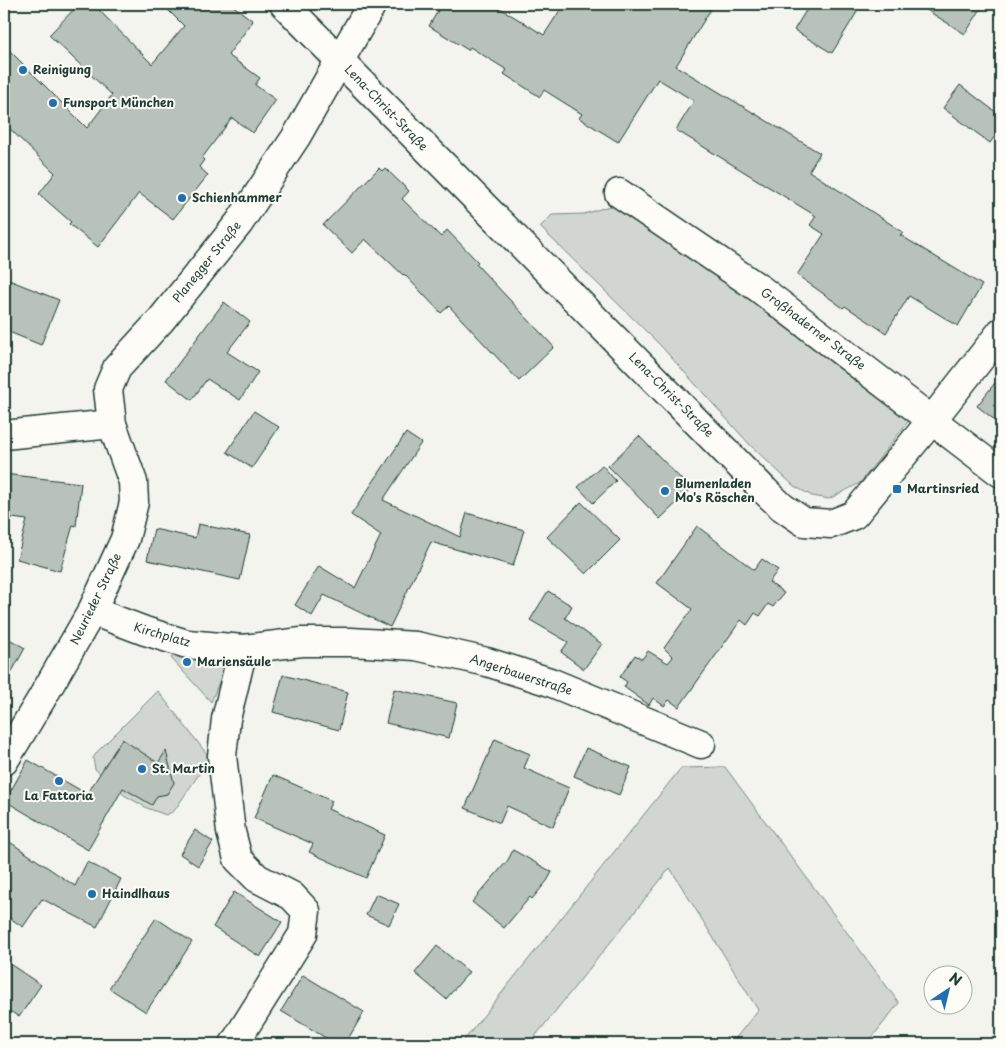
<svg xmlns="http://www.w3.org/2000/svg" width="1005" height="1048" font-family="'Playpen Sans',sans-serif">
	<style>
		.built { fill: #e2e5df }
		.green { fill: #d1d6d1; stroke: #788a82 }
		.building { fill: #b9c1bb; stroke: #1f3d34 }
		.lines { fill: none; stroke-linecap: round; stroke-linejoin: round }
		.minor-casing { stroke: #1f3d34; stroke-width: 31 }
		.minor { stroke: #fdfcf7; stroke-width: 28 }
		.poi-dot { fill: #1f6fb2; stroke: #fdfcf7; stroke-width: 2 }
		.labels { text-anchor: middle; stroke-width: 4; stroke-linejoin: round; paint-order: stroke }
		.poi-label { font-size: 12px; font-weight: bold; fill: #1f3d34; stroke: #fdfcf7; text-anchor: start }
		.street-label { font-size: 12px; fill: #1f3d34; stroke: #fdfcf7 }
	</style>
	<rect width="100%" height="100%" fill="#f4f4ef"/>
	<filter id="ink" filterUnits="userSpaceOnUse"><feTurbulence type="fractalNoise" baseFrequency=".02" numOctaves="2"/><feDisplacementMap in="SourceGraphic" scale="10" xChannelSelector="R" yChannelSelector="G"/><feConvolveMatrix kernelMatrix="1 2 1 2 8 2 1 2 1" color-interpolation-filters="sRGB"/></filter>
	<g filter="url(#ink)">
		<polygon class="built" points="322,4 353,4 350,9 331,13"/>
		<g class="green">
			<polygon points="616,204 738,285 910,419 860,483 829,499 812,496 794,486 751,446 660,345 540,227 552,215 584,214"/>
			<polygon points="177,651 228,660 211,702 171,658"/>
			<polygon points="158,691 210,758 174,811 166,815 147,808 124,795 95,769 93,758 98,751"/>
			<polygon points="725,767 899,1003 867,1044 731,1044 758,1010 670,868 529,1044 461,1044 681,768"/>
		</g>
		<g class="building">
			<polygon points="79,4 93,4 152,64 184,26 162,4 231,4 253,21 228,55 260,78 255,85 276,100 253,133 232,118 202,158 204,160 199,167 208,175 173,219 139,193 98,247 69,224 71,222 39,194 55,173 4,123 4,45 87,128 112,95 49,35"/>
			<polygon points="442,4 493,4 544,35 564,4 714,4 676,66 820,153 809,171 903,232 900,235 982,285 958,326 909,296 886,333 845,306 843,308 835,302 797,275 824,234 810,225 816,216 676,130 694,101 658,79 618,142 579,118 582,114 544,90 540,97 504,74 507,70 470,47 468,50 429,26"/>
			<polygon points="810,4 843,4 857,12 832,53 794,30"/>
			<polygon points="917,4 984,4 965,34"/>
			<polygon points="960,85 1001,116 1001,127 990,143 943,108"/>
			<polygon points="379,168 382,171 385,168 409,191 402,199 441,237 447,230 478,262 476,264 554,347 519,381 449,306 441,313 404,274 403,275 365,239 352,253 323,225"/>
			<polygon points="4,278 59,300 41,345 4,330"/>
			<polygon points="224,302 250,322 227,352 258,372 240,400 207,379 192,400 166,380"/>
			<polygon points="1001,375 1001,425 977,406"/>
			<polygon points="254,411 279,427 252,468 227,452"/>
			<polygon points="406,433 421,443 383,500 460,537 467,513 524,530 513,566 431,542 390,627 324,595 312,616 295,605 319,566 355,588 381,535 351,515"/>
			<polygon points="639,436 691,489 660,519 608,466"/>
			<polygon points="602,465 616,481 593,503 578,487"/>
			<polygon points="4,474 81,483 76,526 73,525 60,571 17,559 27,520 4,517"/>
			<polygon points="581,502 620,540 586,574 547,537"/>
			<polygon points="198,524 250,535 240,580 147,560 154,529 195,538"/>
			<polygon points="697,526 754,570 762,559 778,570 769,582 784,593 773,607 768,604 760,616 755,613 747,625 741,620 679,707 669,700 664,706 653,698 649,705 624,687 627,682 620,677 635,655 642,659 648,651 668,663 673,657 664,648 692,609 657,583"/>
			<polygon points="548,591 572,606 565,618 602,644 584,669 561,652 568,642 530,620"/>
			<polygon points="4,636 25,648 4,686"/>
			<polygon points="283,675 348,692 339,730 273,712"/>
			<polygon points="394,689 457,703 449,738 386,723"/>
			<polygon points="122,739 158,763 166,751 174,783 167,794 157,796 152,805 123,788 88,850 5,801 28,760 87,794"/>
			<polygon points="495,739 530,754 524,768 569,788 553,827 507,806 500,823 465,808"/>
			<polygon points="586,748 631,767 619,795 574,776"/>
			<polygon points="273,775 332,801 328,809 385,835 366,878 309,852 313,844 254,818"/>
			<polygon points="195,830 213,842 198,866 180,854"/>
			<polygon points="4,838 75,886 87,862 121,879 97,927 42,899 23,927 4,914"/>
			<polygon points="513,850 552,872 547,881 532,899 530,897 504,928 472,902 508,860"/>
			<polygon points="234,892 282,922 260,957 213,927"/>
			<polygon points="376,894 399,904 389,925 366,915"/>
			<polygon points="156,918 192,942 146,1012 109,988"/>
			<polygon points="437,946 469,972 446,999 415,973"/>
			<polygon points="4,960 41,985 19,1017 4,1007"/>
			<polygon points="303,975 364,1012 345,1044 336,1044 281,1011"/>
		</g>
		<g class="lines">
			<g class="minor-casing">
				<g id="minor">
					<polyline points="284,4 765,491 782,507 804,522 831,524 854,515 932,420 1001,332"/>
					<polyline points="619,193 760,289 1001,473"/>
					<polyline points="4,435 112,424"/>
					<polyline points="92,611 145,631 187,644 243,649 302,642 351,642 416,646 487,662 550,682 701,744"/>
					<polyline points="4,761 42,698 92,611 125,539 134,502 133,482 112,424 108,389 117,368 161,320 239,223 296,137 372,4"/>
					<polyline points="234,1044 303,934 306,911 292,896 257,878 238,859 231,832 222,756 226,719 243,649"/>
				</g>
			</g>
			<use href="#minor" class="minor"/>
		</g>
	</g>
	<g class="poi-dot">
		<circle cx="23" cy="70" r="5"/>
		<circle cx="53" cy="103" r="5"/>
		<circle cx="182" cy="198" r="5"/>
		<rect x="892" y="484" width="10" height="10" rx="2.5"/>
		<circle cx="665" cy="491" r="5"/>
		<circle cx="187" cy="662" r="5"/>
		<circle cx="142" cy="769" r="5"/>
		<circle cx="59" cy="781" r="5"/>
		<circle cx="92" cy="894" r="5"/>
	</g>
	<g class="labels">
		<g class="poi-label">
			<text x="33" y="74">Reinigung</text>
			<text x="63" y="107">Funsport München</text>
			<text x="192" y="202">Schienhammer</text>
			<text x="675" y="488">Blumenladen<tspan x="675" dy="14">Mo's Röschen</tspan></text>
			<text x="907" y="493">Martinsried</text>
			<text x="197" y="666">Mariensäule</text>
			<text x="152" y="773">St. Martin</text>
			<text x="59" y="800" text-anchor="middle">La Fattoria</text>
			<text x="102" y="898">Haindlhaus</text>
		</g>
		<g class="street-label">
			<text transform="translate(386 108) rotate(46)" y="4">Lena-Christ-Straße</text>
			<text transform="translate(207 262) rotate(-51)" y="4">Planegger Straße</text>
			<text transform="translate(813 329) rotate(37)" y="4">Großhaderner Straße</text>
			<text transform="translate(671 395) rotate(45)" y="4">Lena-Christ-Straße</text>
			<text transform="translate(96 599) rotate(-64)" y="4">Neurieder Straße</text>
			<text transform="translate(162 635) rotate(16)" y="4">Kirchplatz</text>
			<text transform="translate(521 675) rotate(18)" y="4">Angerbauerstraße</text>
		</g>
	</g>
	<rect width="1005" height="1048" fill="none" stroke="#fdfcf7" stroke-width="20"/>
	<rect x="10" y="10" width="985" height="1028" fill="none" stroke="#1f3d34" stroke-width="2" filter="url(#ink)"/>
	<g transform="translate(948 990) rotate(35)"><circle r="24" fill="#fdfcf7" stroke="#a4b0a9"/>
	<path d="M0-4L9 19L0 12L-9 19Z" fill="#1f6fb2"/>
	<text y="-8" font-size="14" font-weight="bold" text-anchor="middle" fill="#1f3d34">N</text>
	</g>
</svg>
